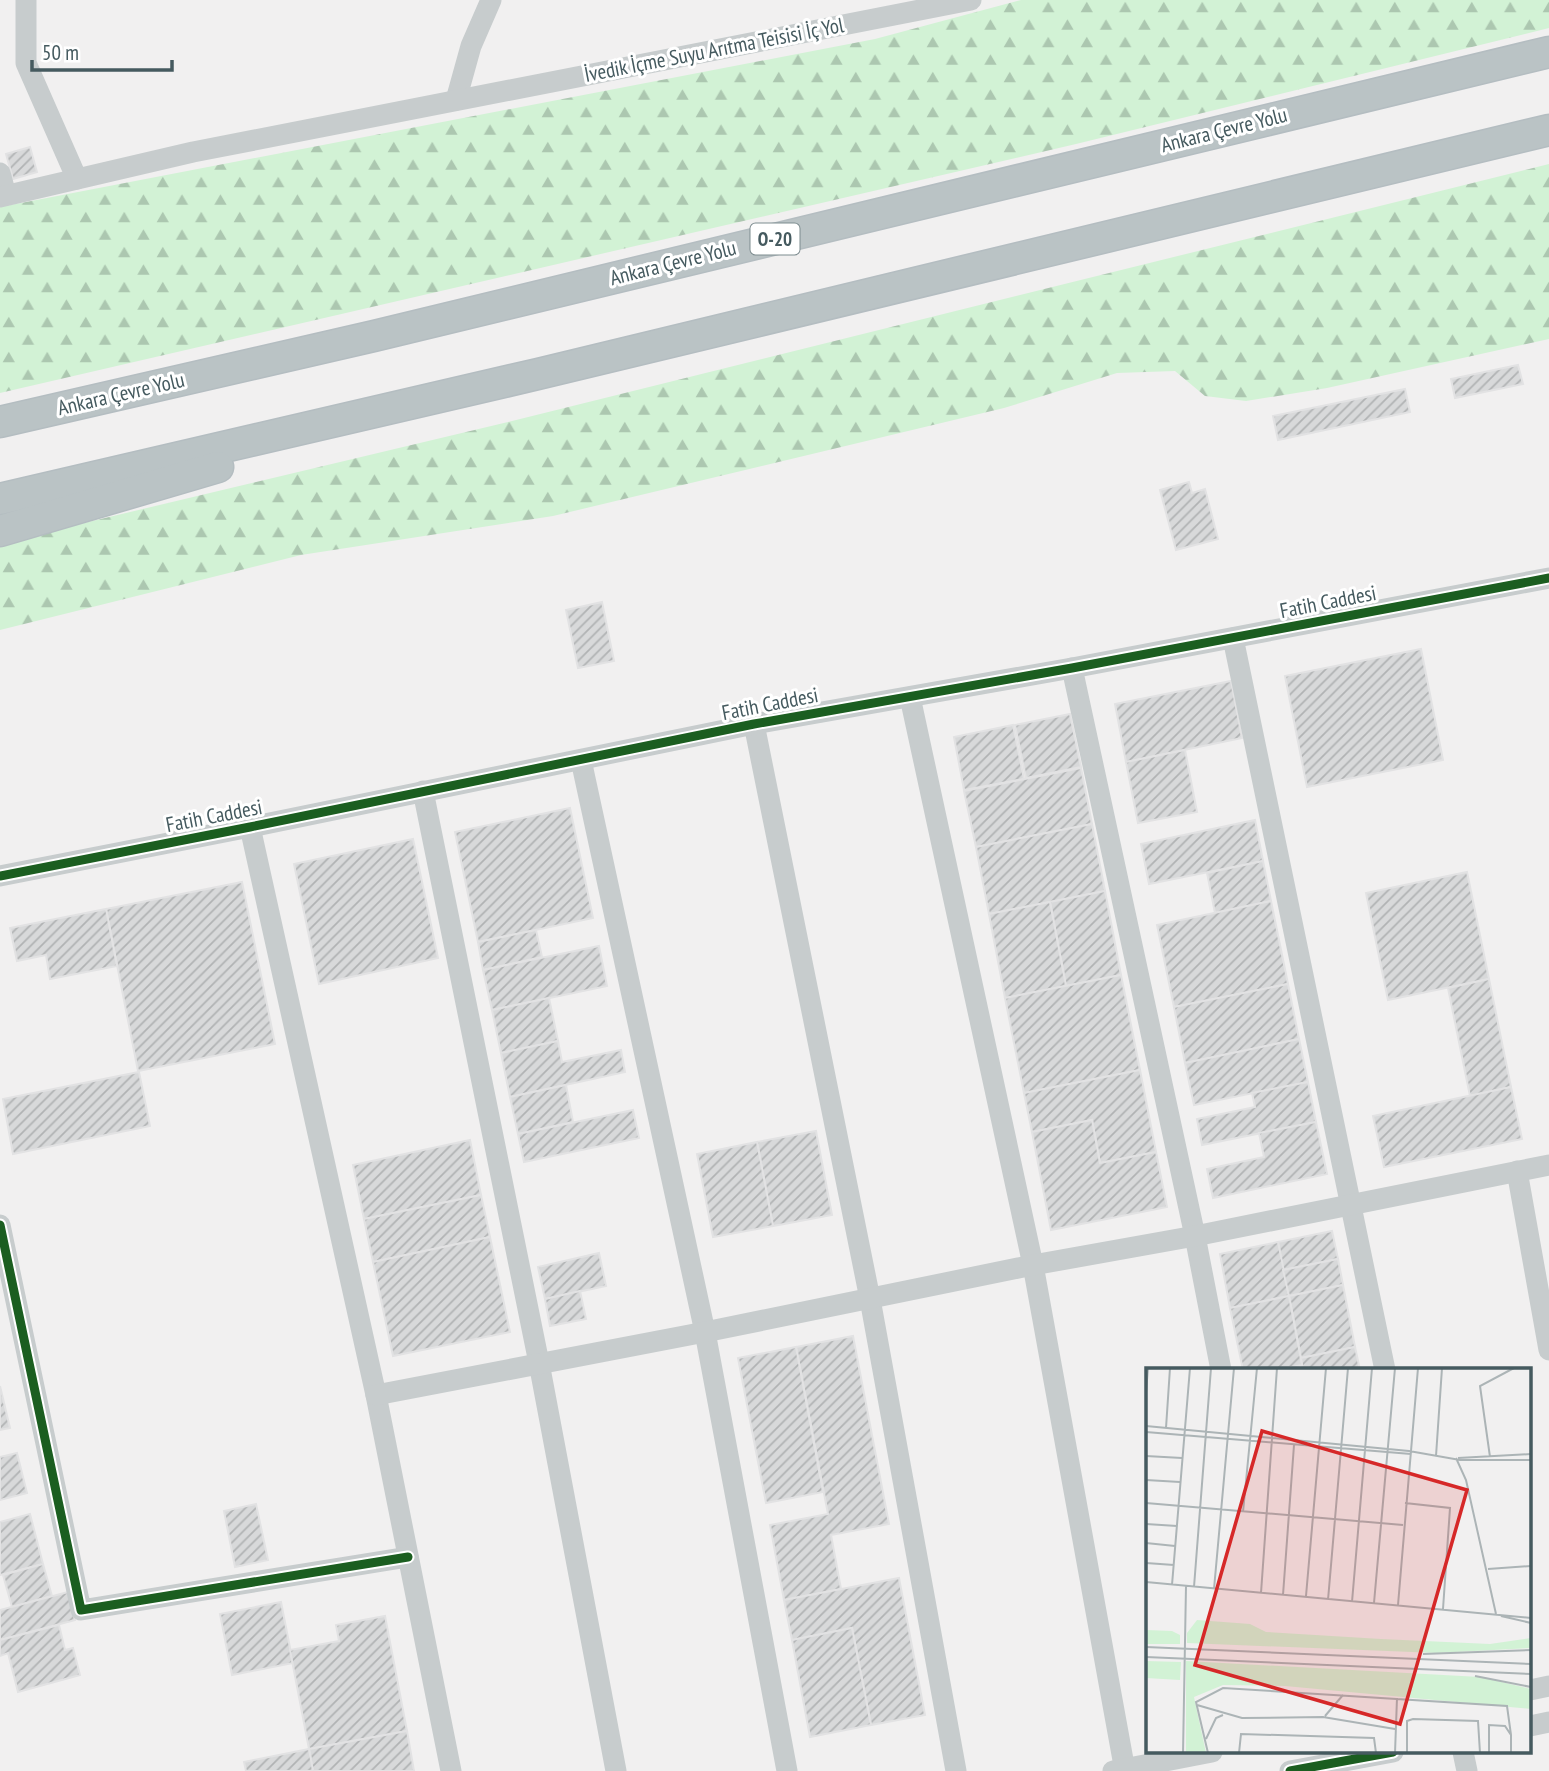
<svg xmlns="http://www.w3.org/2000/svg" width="1549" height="1771" font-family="'PT Sans Narrow',sans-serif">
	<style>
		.forest { fill: url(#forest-firs) }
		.building { fill: url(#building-hatch); stroke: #e2e2e3; stroke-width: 2 }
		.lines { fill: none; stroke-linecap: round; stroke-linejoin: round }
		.highway-casing { stroke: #b4bdc1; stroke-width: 33 }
		.minor { stroke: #c7cccd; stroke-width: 21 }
		.highway { stroke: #bac3c5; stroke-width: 30 }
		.cycleway-casing { stroke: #fff; stroke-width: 13 }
		.cycleway { stroke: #1b5e20; stroke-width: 9 }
		.labels { text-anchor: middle; stroke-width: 6; stroke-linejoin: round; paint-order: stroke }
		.shield { fill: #fff; stroke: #7d8c8f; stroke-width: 2 }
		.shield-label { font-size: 19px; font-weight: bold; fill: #455a5f }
		.street-label { font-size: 21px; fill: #455a5f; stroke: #fff }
		.inset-road { fill: none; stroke: #acb4b6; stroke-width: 2 }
		.view { fill: #d62828; fill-opacity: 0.15; stroke: #d62828; stroke-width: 3.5 }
		.inset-edge { fill: none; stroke: #455a5f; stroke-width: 3.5 }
	</style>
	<defs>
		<pattern id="forest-firs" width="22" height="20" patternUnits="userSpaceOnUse" patternTransform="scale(1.75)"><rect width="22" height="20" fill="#d2f2d5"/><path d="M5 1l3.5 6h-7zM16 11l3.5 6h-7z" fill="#acc7b0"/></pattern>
		<pattern id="building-hatch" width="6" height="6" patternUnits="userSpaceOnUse" patternTransform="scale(1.75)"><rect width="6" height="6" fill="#d8d9da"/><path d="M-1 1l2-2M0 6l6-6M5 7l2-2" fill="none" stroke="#b1b3b4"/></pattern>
	</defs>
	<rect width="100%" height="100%" fill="#f1f0f0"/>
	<g class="forest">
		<polygon points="1021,0 1549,0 1549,28 1076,144 0,393 0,207 875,39"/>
		<polygon points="1549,164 1549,339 1327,388 1246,401 1205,396 1175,371 1117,373 1004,408 553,516 301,555 0,630 0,543 508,422"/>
	</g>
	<g class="building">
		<polygon points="30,147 37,172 13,179 6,154"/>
		<polygon points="1518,365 1523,384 1455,398 1451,379"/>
		<polygon points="1405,389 1410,412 1278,440 1273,416"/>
		<polygon points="1189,482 1192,493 1205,489 1218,539 1176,550 1160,490"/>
		<polygon points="602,602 614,661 578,668 566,610"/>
		<polygon points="1421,649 1443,760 1307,787 1285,676"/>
		<polygon points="1231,681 1242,738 1126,762 1115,704"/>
		<polygon points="1070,714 1081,767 1026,778 1015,725"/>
		<polygon points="1013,725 1024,779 964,790 954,737"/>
		<polygon points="1185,750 1197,812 1138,823 1126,762"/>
		<polygon points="1081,768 1092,824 976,847 964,791"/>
		<polygon points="570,808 593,918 478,942 455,832"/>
		<polygon points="1255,820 1263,861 1149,884 1141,844"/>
		<polygon points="1092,824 1105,891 989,914 976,847"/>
		<polygon points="413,839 438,958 319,984 294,864"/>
		<polygon points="1263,861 1271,901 1215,913 1207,873"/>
		<polygon points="1467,872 1489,979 1388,1000 1366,893"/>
		<polygon points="242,882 275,1044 138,1071 106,909"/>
		<polygon points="1105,891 1121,975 1066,986 1050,902"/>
		<polygon points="1271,901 1288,984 1174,1007 1157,925"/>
		<polygon points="1050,902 1066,986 1005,998 989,914"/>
		<polygon points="106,909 117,966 50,979 46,955 17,961 10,928"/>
		<polygon points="536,930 542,957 483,970 478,942"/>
		<polygon points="599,946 607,986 492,1010 483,970"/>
		<polygon points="1121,975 1140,1070 1024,1093 1005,998"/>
		<polygon points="1489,979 1511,1087 1470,1096 1448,988"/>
		<polygon points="1288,984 1299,1039 1185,1063 1174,1007"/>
		<polygon points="549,998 558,1041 501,1053 492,1010"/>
		<polygon points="1299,1039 1308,1082 1194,1105 1185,1063"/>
		<polygon points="558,1041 562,1062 621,1050 625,1072 510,1097 501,1053"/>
		<polygon points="1140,1070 1156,1152 1100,1163 1092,1120 1032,1132 1024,1093"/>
		<polygon points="139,1072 150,1126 13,1154 3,1099"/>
		<polygon points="1308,1082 1316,1122 1202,1145 1197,1119 1255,1107 1252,1093"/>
		<polygon points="566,1085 573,1122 518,1134 510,1097"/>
		<polygon points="1511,1087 1522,1139 1384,1167 1373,1116"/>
		<polygon points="633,1110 639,1138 524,1162 518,1134"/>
		<polygon points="1092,1120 1100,1163 1156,1152 1167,1207 1051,1230 1032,1132"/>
		<polygon points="1316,1122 1327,1174 1213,1198 1207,1169 1264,1157 1259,1133"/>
		<polygon points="816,1131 832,1215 773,1226 757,1142"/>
		<polygon points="470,1140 481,1195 364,1219 353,1165"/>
		<polygon points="757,1142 773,1226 713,1237 697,1154"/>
		<polygon points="481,1195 490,1237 373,1262 364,1219"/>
		<polygon points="1332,1231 1338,1259 1283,1270 1278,1242"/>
		<polygon points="490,1237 510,1332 393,1356 373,1262"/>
		<polygon points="1278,1242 1289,1296 1230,1308 1220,1254"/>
		<polygon points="599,1253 606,1286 545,1299 538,1267"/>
		<polygon points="1338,1259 1343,1285 1289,1296 1283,1270"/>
		<polygon points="1343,1285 1355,1347 1301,1358 1289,1296"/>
		<polygon points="580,1291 586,1319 550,1326 545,1299"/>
		<polygon points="1289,1296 1302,1365 1276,1370 1243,1370 1230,1308"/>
		<polygon points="853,1336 889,1524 831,1535 841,1589 784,1600 770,1525 828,1514 796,1347"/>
		<polygon points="796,1347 823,1492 766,1503 738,1358"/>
		<polygon points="1355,1347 1360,1370 1303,1370 1301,1358"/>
		<polygon points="0,1386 10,1428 0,1430"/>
		<polygon points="17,1453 27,1493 0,1500 0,1457"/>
		<polygon points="256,1504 268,1560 235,1567 224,1511"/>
		<polygon points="30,1514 43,1564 0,1575 0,1522"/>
		<polygon points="43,1564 52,1596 12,1607 3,1575"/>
		<polygon points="899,1578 925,1715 871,1725 852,1628 792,1640 784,1600"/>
		<polygon points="68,1592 75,1620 0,1640 0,1610"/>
		<polygon points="281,1602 293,1663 232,1675 220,1614"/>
		<polygon points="385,1616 407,1731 309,1749 290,1650 339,1641 336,1625"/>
		<polygon points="59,1625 65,1650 73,1648 80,1675 18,1692 8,1653 0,1656 0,1640"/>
		<polygon points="852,1628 871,1725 810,1737 792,1640"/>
		<polygon points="407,1731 414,1771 313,1771 309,1749"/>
		<polygon points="309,1749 313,1771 246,1771 244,1762"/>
	</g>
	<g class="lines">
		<g class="highway-casing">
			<g id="highway">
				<polyline points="0,422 374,336 1549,52"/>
				<polyline points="0,499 538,374 1549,130"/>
				<polyline points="0,531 218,467"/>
			</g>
		</g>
		<g class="minor">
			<polyline points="26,0 26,63 77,179"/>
			<polyline points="456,100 471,46 491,0"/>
			<polyline points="0,173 6,195"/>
			<polyline points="0,197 193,152 971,0"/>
			<polyline points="1233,638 1385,1370"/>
			<polyline points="1072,668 1195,1236 1221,1370"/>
			<polyline points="910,697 1033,1265 1125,1771"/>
			<polyline points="754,724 870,1299 956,1771"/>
			<polyline points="581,760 705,1332 787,1771"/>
			<polyline points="423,791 539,1363 616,1771"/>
			<polyline points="250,827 376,1395 451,1771"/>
			<polyline points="0,876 250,827 754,724 1072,668 1549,578"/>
			<polyline points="1517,1171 1549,1350"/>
			<polyline points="0,1225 81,1610 408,1557"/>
			<polyline points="376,1395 705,1332 1033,1265 1195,1236 1549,1165"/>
			<polyline points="1530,1690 1549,1686"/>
			<polyline points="1530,1726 1549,1722"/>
			<polyline points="1463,1752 1467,1771"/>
			<polyline points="1113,1771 1212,1752"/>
			<polyline points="1290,1771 1393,1752"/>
		</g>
		<use href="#highway" class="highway"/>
		<g class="cycleway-casing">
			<g id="cycleway">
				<polyline points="0,876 250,827 754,724 1072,668 1549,578"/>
				<polyline points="0,1225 81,1610 408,1557"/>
				<polyline points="1290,1771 1393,1752"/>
			</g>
		</g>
		<use href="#cycleway" class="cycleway"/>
	</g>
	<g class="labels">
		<rect class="shield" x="750.5" y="223.5" width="49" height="31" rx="5"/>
		<g class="shield-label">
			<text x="775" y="246">O-20</text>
		</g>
		<g class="street-label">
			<text transform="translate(714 50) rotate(-11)" y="7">İvedik İçme Suyu Arıtma Teisisi İç Yol</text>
			<text transform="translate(1224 130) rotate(-14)" y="7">Ankara Çevre Yolu</text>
			<text transform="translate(673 263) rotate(-14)" y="7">Ankara Çevre Yolu</text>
			<text transform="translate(121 394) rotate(-13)" y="7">Ankara Çevre Yolu</text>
			<text transform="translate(1328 602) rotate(-11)" y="7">Fatih Caddesi</text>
			<text transform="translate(770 704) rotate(-11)" y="7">Fatih Caddesi</text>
			<text transform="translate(214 816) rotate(-11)" y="7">Fatih Caddesi</text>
		</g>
	</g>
	<g transform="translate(1146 1368)">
		<rect width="385" height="385" fill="#f1f0f0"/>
		<path d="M51,252L104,256L120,264L235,271L344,276L385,270V280L291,285L41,275V265ZM0,262L26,263L34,267V276H0ZM0,293L35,294L34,312L0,310ZM40,293L334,309L385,321V341L139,318L77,317L48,329L60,385H40Z" fill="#d2f2d5"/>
		<path class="inset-road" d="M0,24L2,0M0,58L263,83L314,92H385M20,60L24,0M0,64L265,86M0,88L36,90M290,88L296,0M344,89L334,18L368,0M310,90L320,112L350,246M312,90L385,86M0,112L34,114M0,135L257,157M259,135L304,140L297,241M97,144L111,0M0,156L31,158M0,175L29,178M0,195L28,197M342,201L385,198M0,214L385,250M26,217L44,0M48,219L65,0M68,221L88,0M115,225L131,0M137,227L148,77M160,228L180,0M182,232L202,0M206,234L226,0M228,235L249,0M252,237L272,0M355,248L385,255M0,279L385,296M277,286L385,282M0,289L385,306M329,308L385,319M51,337L96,350L177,349L249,361M179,348L197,327M60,371L70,350L77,347M37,385L40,218M62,385L50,334L77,320L361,338L365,367M93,385L95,366L228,370L230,385M249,385L251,330M261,385V353L267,351L332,353L334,385M343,385V357L359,358L365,367V385"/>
		<path class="view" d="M116,63L321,122L254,356L49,297Z"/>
		<rect width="385" height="385" class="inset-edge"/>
	</g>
	<path d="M32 60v10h140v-10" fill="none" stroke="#455a5f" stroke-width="3.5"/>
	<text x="42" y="60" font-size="21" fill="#455a5f" stroke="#ffffff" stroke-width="5" paint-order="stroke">50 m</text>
</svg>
